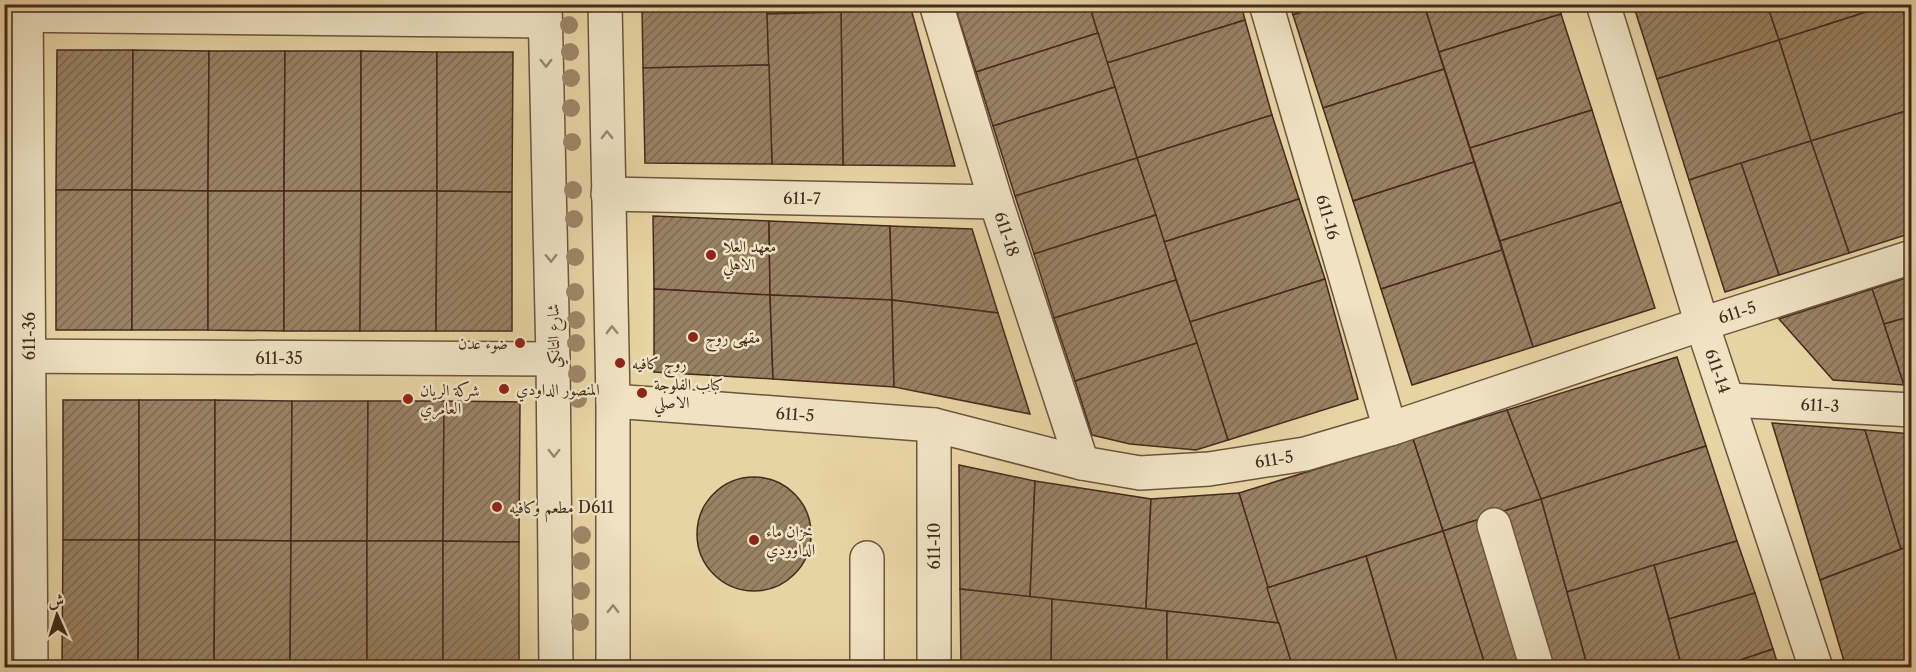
<svg xmlns="http://www.w3.org/2000/svg" width="1916" height="672" font-family="'Libre Caslon Text',Amiri,serif">
	<style>
		.building { fill: url(#building-hatch); stroke: #452a1d; stroke-width: 1.5 }
		.lines { fill: none; stroke-linecap: round; stroke-linejoin: round }
		.minor-casing { stroke: #6e543f; stroke-width: 36 }
		.minor { stroke: #efe3c4; stroke-width: 33 }
		.tree { fill: #9d8667 }
		.oneway { stroke: #9a8670 }
		.poi-dot { fill: #8f2418; stroke: #efe3c4; stroke-width: 2 }
		.labels { text-anchor: middle; stroke-width: 5; stroke-linejoin: round; paint-order: stroke }
		.street-label { font-size: 16px; fill: #452a1d; stroke: #efe3c4 }
		.poi-label { font-size: 16px; fill: #452a1d; stroke: #efe3c4; text-anchor: start }
	</style>
	<defs>
		<pattern id="building-hatch" width="6" height="6" patternUnits="userSpaceOnUse" patternTransform="scale(1.5)"><rect width="6" height="6" fill="#998264"/><path d="M-1 1l2-2M0 6l6-6M5 7l2-2" fill="none" stroke="#7f6b52"/></pattern>
	</defs>
	<rect width="100%" height="100%" fill="#e7d4a5"/>
	<filter id="stains"><feTurbulence type="fractalNoise" baseFrequency=".00333" numOctaves="4"/><feColorMatrix values="0 0 0 0 .2 0 0 0 0 .09 0 0 0 0 .02 0 0 0 .5 -.17"/></filter>
	<radialGradient id="worn" r=".72"><stop offset=".6" stop-color="#630" stop-opacity="0"/><stop offset="1" stop-color="#630" stop-opacity=".3"/></radialGradient>
	<g class="building">
		<polygon points="642,4 767,4 769,65 643,68"/>
		<polygon points="767,4 910,4 911,9 767,14"/>
		<polygon points="954,4 1089,4 1098,33 976,72"/>
		<polygon points="1089,4 1241,4 1245,20 1107,63"/>
		<polygon points="1289,4 1324,4 1293,15"/>
		<polygon points="1324,4 1424,4 1444,69 1323,108 1293,15"/>
		<polygon points="1424,4 1558,4 1561,14 1439,52"/>
		<polygon points="1633,4 1767,4 1779,40 1657,79"/>
		<polygon points="1767,4 1891,4 1779,40"/>
		<polygon points="1891,4 1901,4 1912,37 1912,109 1811,141 1779,40"/>
		<polygon points="911,9 955,166 843,165 841,12"/>
		<polygon points="841,12 843,165 772,164 767,14"/>
		<polygon points="1561,14 1592,110 1470,148 1439,52"/>
		<polygon points="1245,20 1272,115 1137,158 1107,63"/>
		<polygon points="1098,33 1115,87 993,126 976,72"/>
		<polygon points="1779,40 1811,141 1689,180 1657,79"/>
		<polygon points="57,50 133,50 132,190 56,190"/>
		<polygon points="133,50 209,51 208,191 132,190"/>
		<polygon points="209,51 285,51 284,191 208,191"/>
		<polygon points="285,51 361,51 361,191 284,191"/>
		<polygon points="361,51 437,52 437,191 361,191"/>
		<polygon points="437,52 513,52 512,192 437,191"/>
		<polygon points="769,65 772,164 645,163 643,68"/>
		<polygon points="1444,69 1474,162 1353,201 1323,108"/>
		<polygon points="1115,87 1137,158 1015,196 993,126"/>
		<polygon points="1912,109 1912,233 1849,253 1811,141"/>
		<polygon points="1592,110 1621,202 1500,241 1470,148"/>
		<polygon points="1272,115 1299,199 1164,242 1137,158"/>
		<polygon points="1811,141 1849,253 1779,275 1741,163"/>
		<polygon points="1137,158 1156,215 1034,254 1015,196"/>
		<polygon points="1474,162 1502,250 1381,289 1353,201"/>
		<polygon points="1741,163 1779,275 1725,292 1689,180"/>
		<rect x="56" y="190" width="76" height="140"/>
		<polygon points="132,190 208,191 208,330 132,330"/>
		<polygon points="208,191 284,191 284,331 208,330"/>
		<polygon points="284,191 361,191 360,331 284,331"/>
		<polygon points="361,191 437,191 436,331 360,331"/>
		<polygon points="437,191 512,192 512,331 436,331"/>
		<polygon points="1299,199 1325,279 1190,322 1164,242"/>
		<polygon points="1621,202 1655,308 1533,347 1500,241"/>
		<polygon points="1156,215 1176,280 1054,318 1034,254"/>
		<polygon points="653,216 769,221 770,295 654,289"/>
		<polygon points="769,221 890,226 892,300 770,295"/>
		<polygon points="890,226 972,229 998,313 892,300"/>
		<polygon points="1502,250 1533,347 1412,385 1381,289"/>
		<polygon points="1912,276 1912,316 1884,324 1872,289"/>
		<polygon points="1325,279 1358,399 1228,440 1190,322"/>
		<polygon points="1176,280 1197,343 1075,381 1054,318"/>
		<polygon points="654,289 770,295 773,379 654,372"/>
		<polygon points="1872,289 1884,324 1904,385 1833,380 1779,319"/>
		<polygon points="770,295 892,300 894,387 773,379"/>
		<polygon points="892,300 998,313 1030,414 894,387"/>
		<polygon points="1912,316 1912,386 1904,385 1884,324"/>
		<polygon points="1197,343 1228,440 1196,450 1130,444 1092,435 1075,381"/>
		<polygon points="1677,357 1706,446 1541,499 1507,410"/>
		<rect x="63" y="400" width="76" height="140"/>
		<rect x="139" y="400" width="76" height="140"/>
		<polygon points="215,400 292,401 291,541 215,540"/>
		<polygon points="292,401 368,401 367,541 291,541"/>
		<polygon points="368,401 444,401 443,541 367,541"/>
		<polygon points="444,401 520,402 519,542 443,541"/>
		<polygon points="1507,410 1541,499 1443,531 1413,439"/>
		<polygon points="1772,423 1865,430 1901,549 1820,580"/>
		<polygon points="1865,430 1912,434 1912,545 1901,549"/>
		<polygon points="1413,439 1443,531 1267,588 1239,493"/>
		<polygon points="1706,446 1737,541 1567,592 1541,499"/>
		<polygon points="959,465 1035,481 1030,597 960,589"/>
		<circle cx="754" cy="534" r="57"/>
		<polygon points="1035,481 1151,499 1146,609 1030,597"/>
		<polygon points="1239,493 1279,623 1146,609 1151,499"/>
		<polygon points="1541,499 1588,668 1486,668 1443,531"/>
		<polygon points="1443,531 1486,668 1399,668 1366,556"/>
		<polygon points="63,540 139,540 138,668 62,668"/>
		<polygon points="139,540 215,540 214,668 138,668"/>
		<polygon points="215,540 291,541 290,668 214,668"/>
		<polygon points="291,541 367,541 367,668 290,668"/>
		<rect x="367" y="541" width="76" height="127"/>
		<polygon points="443,541 519,542 519,668 443,668"/>
		<polygon points="1737,541 1755,593 1669,619 1654,565"/>
		<polygon points="1912,545 1912,668 1846,668 1820,580"/>
		<polygon points="1366,556 1399,668 1293,668 1267,588"/>
		<polygon points="1654,565 1682,668 1588,668 1567,592"/>
		<polygon points="960,589 1052,599 1051,668 961,668"/>
		<polygon points="1755,593 1773,649 1717,668 1682,668 1669,619"/>
		<polygon points="1052,599 1167,611 1167,668 1051,668"/>
		<polygon points="1167,611 1279,623 1293,668 1167,668"/>
		<polygon points="1773,649 1779,668 1717,668"/>
	</g>
	<g class="lines">
		<g class="minor-casing">
			<g id="minor">
				<polyline points="26,4 31,668"/>
				<polyline points="545,4 553,359 556,668"/>
				<polyline points="605,4 613,401 613,668"/>
				<polyline points="936,4 996,202 1082,463"/>
				<polyline points="1266,4 1390,429"/>
				<polyline points="1603,4 1702,324 1816,668"/>
				<polyline points="4,15 545,21"/>
				<polyline points="608,194 996,202"/>
				<polyline points="4,356 553,359"/>
				<polyline points="1729,400 1912,410"/>
				<polyline points="613,401 934,425 1082,463 1140,473 1209,469 1305,454 1390,429 1702,324 1912,257"/>
				<polyline points="934,425 934,668"/>
				<polyline points="1494,525 1537,668"/>
				<polyline points="867,668 867,558"/>
			</g>
		</g>
		<use href="#minor" class="minor"/>
	</g>
	<g class="tree">
		<circle cx="569" cy="25" r="9"/>
		<circle cx="570" cy="52" r="9"/>
		<circle cx="571" cy="78" r="9"/>
		<circle cx="571" cy="108" r="9"/>
		<circle cx="572" cy="142" r="9"/>
		<circle cx="573" cy="190" r="9"/>
		<circle cx="574" cy="219" r="9"/>
		<circle cx="575" cy="257" r="9"/>
		<circle cx="575" cy="292" r="9"/>
		<circle cx="576" cy="320" r="9"/>
		<circle cx="576" cy="343" r="9"/>
		<circle cx="577" cy="374" r="9"/>
		<circle cx="578" cy="399" r="9"/>
		<circle cx="582" cy="535" r="9"/>
		<circle cx="581" cy="561" r="9"/>
		<circle cx="581" cy="591" r="9"/>
		<circle cx="580" cy="622" r="9"/>
	</g>
	<defs><path id="oneway-chevron" d="M-2-3.5L2.5 0L-2 3.5" fill="none" stroke-width="1.6" stroke-linecap="round" stroke-linejoin="round" transform="scale(1.5)"/></defs>
	<g class="oneway">
		<use href="#oneway-chevron" transform="translate(546 63) rotate(89)"/>
		<use href="#oneway-chevron" transform="translate(607 135) rotate(-91)"/>
		<use href="#oneway-chevron" transform="translate(551 258) rotate(89)"/>
		<use href="#oneway-chevron" transform="translate(612 330) rotate(-91)"/>
		<use href="#oneway-chevron" transform="translate(554 453) rotate(90)"/>
		<use href="#oneway-chevron" transform="translate(613 609) rotate(-90)"/>
	</g>
	<g class="poi-dot">
		<circle cx="711" cy="255" r="6"/>
		<circle cx="693" cy="337" r="6"/>
		<circle cx="520" cy="343" r="6"/>
		<circle cx="620" cy="363" r="6"/>
		<circle cx="504" cy="389" r="6"/>
		<circle cx="642" cy="393" r="6"/>
		<circle cx="408" cy="399" r="6"/>
		<circle cx="497" cy="507" r="6"/>
		<circle cx="754" cy="540" r="6"/>
	</g>
	<g class="labels">
		<g class="street-label">
			<text transform="translate(802 198) rotate(1)" y="6">611-7</text>
			<text transform="translate(1328 217) rotate(74)" y="6">611-16</text>
			<text transform="translate(1007 234) rotate(72)" y="6">611-18</text>
			<text transform="translate(1737 312) rotate(-18)" y="6">611-5</text>
			<text transform="translate(29 336) rotate(-90)" y="6">611-36</text>
			<text transform="translate(553 336) rotate(-91)" y="6">شارع التانكي</text>
			<text x="279" y="364">611-35</text>
			<text transform="translate(1718 371) rotate(71)" y="6">611-14</text>
			<text transform="translate(1820 405) rotate(3)" y="6">611-3</text>
			<text transform="translate(795 414) rotate(4)" y="6">611-5</text>
			<text transform="translate(1274 459) rotate(-9)" y="6">611-5</text>
			<text transform="translate(934 546) rotate(-90)" y="6">611-10</text>
		</g>
		<g class="poi-label">
			<text x="723" y="252">معهد العلا<tspan x="723" dy="18">الاهلي</tspan></text>
			<text x="705" y="343">مقهى روح</text>
			<text x="508" y="349" text-anchor="end">ضوء عدن</text>
			<text x="632" y="369">روح كافيه</text>
			<text x="654" y="390">كباب الفلوجة<tspan x="654" dy="18">الاصلي</tspan></text>
			<text x="516" y="395">المنصور الداودي</text>
			<text x="420" y="396">شركة الريان<tspan x="420" dy="18">العامري</tspan></text>
			<text x="509" y="513">مطعم وكافيه D611</text>
			<text x="766" y="537">خزان ماء<tspan x="766" dy="18">الداوودي</tspan></text>
		</g>
	</g>
	<rect width="1916" height="672" fill="none" stroke="#e7d4a5" stroke-width="24"/>
	<rect x="6" y="6" width="1904" height="660" fill="none" stroke="#452a1d" stroke-width="3"/>
	<rect x="12" y="12" width="1892" height="648" fill="none" stroke="#452a1d" stroke-width="1.5"/>
	<g transform="translate(57 615) rotate(357)" stroke="#efe3c4" stroke-width="4.5" paint-order="stroke">
	<path d="M0-4.5L10 22L0 15L-10 22Z" fill="#452a1d"/>
	<text y="-9" font-size="16" font-weight="bold" text-anchor="middle" fill="#452a1d">ش</text>
	</g>
	<rect width="100%" height="100%" filter="url(#stains)"/>
	<rect width="100%" height="100%" fill="url(#worn)"/>
</svg>
